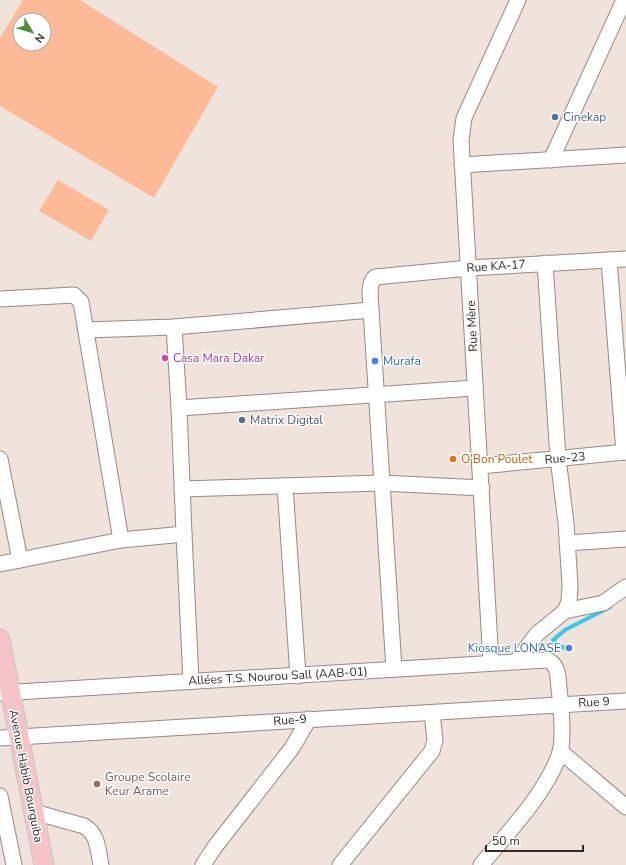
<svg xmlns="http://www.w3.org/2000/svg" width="626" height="865" font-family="'Nunito Sans',sans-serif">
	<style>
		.pitch { fill: #fdba96; fill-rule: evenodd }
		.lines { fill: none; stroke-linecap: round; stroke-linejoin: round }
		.stream { stroke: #3ac7e8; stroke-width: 4 }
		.minor-casing { stroke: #958a84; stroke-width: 17 }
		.major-casing { stroke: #c5c4c3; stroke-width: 21 }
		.minor { stroke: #fff; stroke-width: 15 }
		.major { stroke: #f6c4c8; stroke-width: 19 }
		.service-dot { fill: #5c6f8a; stroke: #fff; stroke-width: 1.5 }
		.hotel-dot { fill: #d1479c; stroke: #fff; stroke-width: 1.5 }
		.shop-dot { fill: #3f7fe0; stroke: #fff; stroke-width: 1.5 }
		.food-dot { fill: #e8710a; stroke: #fff; stroke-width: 1.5 }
		.education-dot { fill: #8d6e63; stroke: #fff; stroke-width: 1.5 }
		.labels { text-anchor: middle; stroke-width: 3; stroke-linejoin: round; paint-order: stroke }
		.service-label { font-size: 12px; fill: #4e5e75; stroke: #fff; text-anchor: start }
		.street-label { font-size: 12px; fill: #302b29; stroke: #fff }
		.hotel-label { font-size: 12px; fill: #b23c85; stroke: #fff; text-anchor: start }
		.shop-label { font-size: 12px; fill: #366cbe; stroke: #fff; text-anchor: start }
		.food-label { font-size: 12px; fill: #c56008; stroke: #fff; text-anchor: start }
		.education-label { font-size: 12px; fill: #785e54; stroke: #fff; text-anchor: start }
	</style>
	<rect width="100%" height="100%" fill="#f0e3dc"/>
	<g class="pitch">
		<path d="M23,0H80L218,87L154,198L0,106V38ZM20,20H44V44H20Z"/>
		<polygon points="58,180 109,210 91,241 39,211"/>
	</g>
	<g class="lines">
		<polyline class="stream" points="564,648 553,640 565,630 610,607"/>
		<g class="minor-casing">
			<g id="minor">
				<polyline points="551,160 624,0"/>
				<polyline points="462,165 626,155"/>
				<polyline points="609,260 624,452"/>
				<polyline points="545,263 558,458 566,523 570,585 569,602 565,611"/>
				<polyline points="0,299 74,295 81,302 121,540"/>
				<polyline points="174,327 179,408"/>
				<polyline points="86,330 174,327 371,310"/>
				<polyline points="0,459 20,560"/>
				<polyline points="480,466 626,452"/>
				<polyline points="285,486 298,676"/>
				<polyline points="182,489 382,483 482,488"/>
				<polyline points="184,534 191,681"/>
				<polyline points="567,543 626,539"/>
				<polyline points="0,564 121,540 184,534 179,408 475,388"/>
				<polyline points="516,662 537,634 565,611 603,603 626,587"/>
				<polyline points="491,663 461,140 464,118 518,0"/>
				<path d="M394,669L371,310C371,300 367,285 375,277L469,268L626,259"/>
				<path d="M0,693L547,660C559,664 558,678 559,689C561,703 564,740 560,753C545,795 509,831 481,865"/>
				<polyline points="0,738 626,701"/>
				<polyline points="560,751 626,807"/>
				<polyline points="0,796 14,865"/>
				<path d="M34,812L84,826C98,834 98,850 101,865"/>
				<polyline points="203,865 214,848 292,748 309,719"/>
				<polyline points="340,865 432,751 435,740 432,713"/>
			</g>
		</g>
		<g class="major-casing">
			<polyline id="major" points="0,639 44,865"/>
		</g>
		<use href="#minor" class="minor"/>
		<use href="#major" class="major"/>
	</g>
	<g class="service-dot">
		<circle cx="555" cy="117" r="4"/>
		<circle cx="242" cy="420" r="4"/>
	</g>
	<circle class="hotel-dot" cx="165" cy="358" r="4"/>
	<g class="shop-dot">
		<circle cx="375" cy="361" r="4"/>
		<circle cx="569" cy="648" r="4"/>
	</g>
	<circle class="food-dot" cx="453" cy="459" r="4"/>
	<circle class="education-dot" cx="97" cy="784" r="4"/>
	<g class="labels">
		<g class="service-label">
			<text x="563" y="121">Cinekap</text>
			<text x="250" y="424">Matrix Digital</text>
		</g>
		<g class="street-label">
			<text transform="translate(496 266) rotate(-4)" y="4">Rue KA-17</text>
			<text transform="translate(472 326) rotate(-93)" y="4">Rue Mère</text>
			<text transform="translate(565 458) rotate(-5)" y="4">Rue-23</text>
			<text transform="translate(278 676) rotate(-3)" y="4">Allées T.S. Nourou Sall (AAB-01)</text>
			<text transform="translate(594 702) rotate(-3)" y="4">Rue 9</text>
			<text transform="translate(290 720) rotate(-4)" y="4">Rue-9</text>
			<text transform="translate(26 776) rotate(79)" y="4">Avenue Habib Bourguiba</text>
		</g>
		<g class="hotel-label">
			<text x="173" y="362">Casa Mara Dakar</text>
		</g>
		<g class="shop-label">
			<text x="383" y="365">Murafa</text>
			<text x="561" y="652" text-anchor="end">Kiosque LONASE</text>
		</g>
		<g class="food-label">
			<text x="461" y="463">O'Bon Poulet</text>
		</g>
		<g class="education-label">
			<text x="105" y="781">Groupe Scolaire<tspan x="105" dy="14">Keur Arame</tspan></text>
		</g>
	</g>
	<g transform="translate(32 32) rotate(128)"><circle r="19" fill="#ffffff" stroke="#acaaa9"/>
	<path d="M0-3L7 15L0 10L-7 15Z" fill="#4f8e30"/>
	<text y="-6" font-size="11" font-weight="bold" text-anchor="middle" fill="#302b29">N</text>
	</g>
	<path d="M486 845v6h97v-6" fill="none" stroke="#302b29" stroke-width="2"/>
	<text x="492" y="845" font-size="12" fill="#302b29" stroke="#ffffff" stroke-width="3" paint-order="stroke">50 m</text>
</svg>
